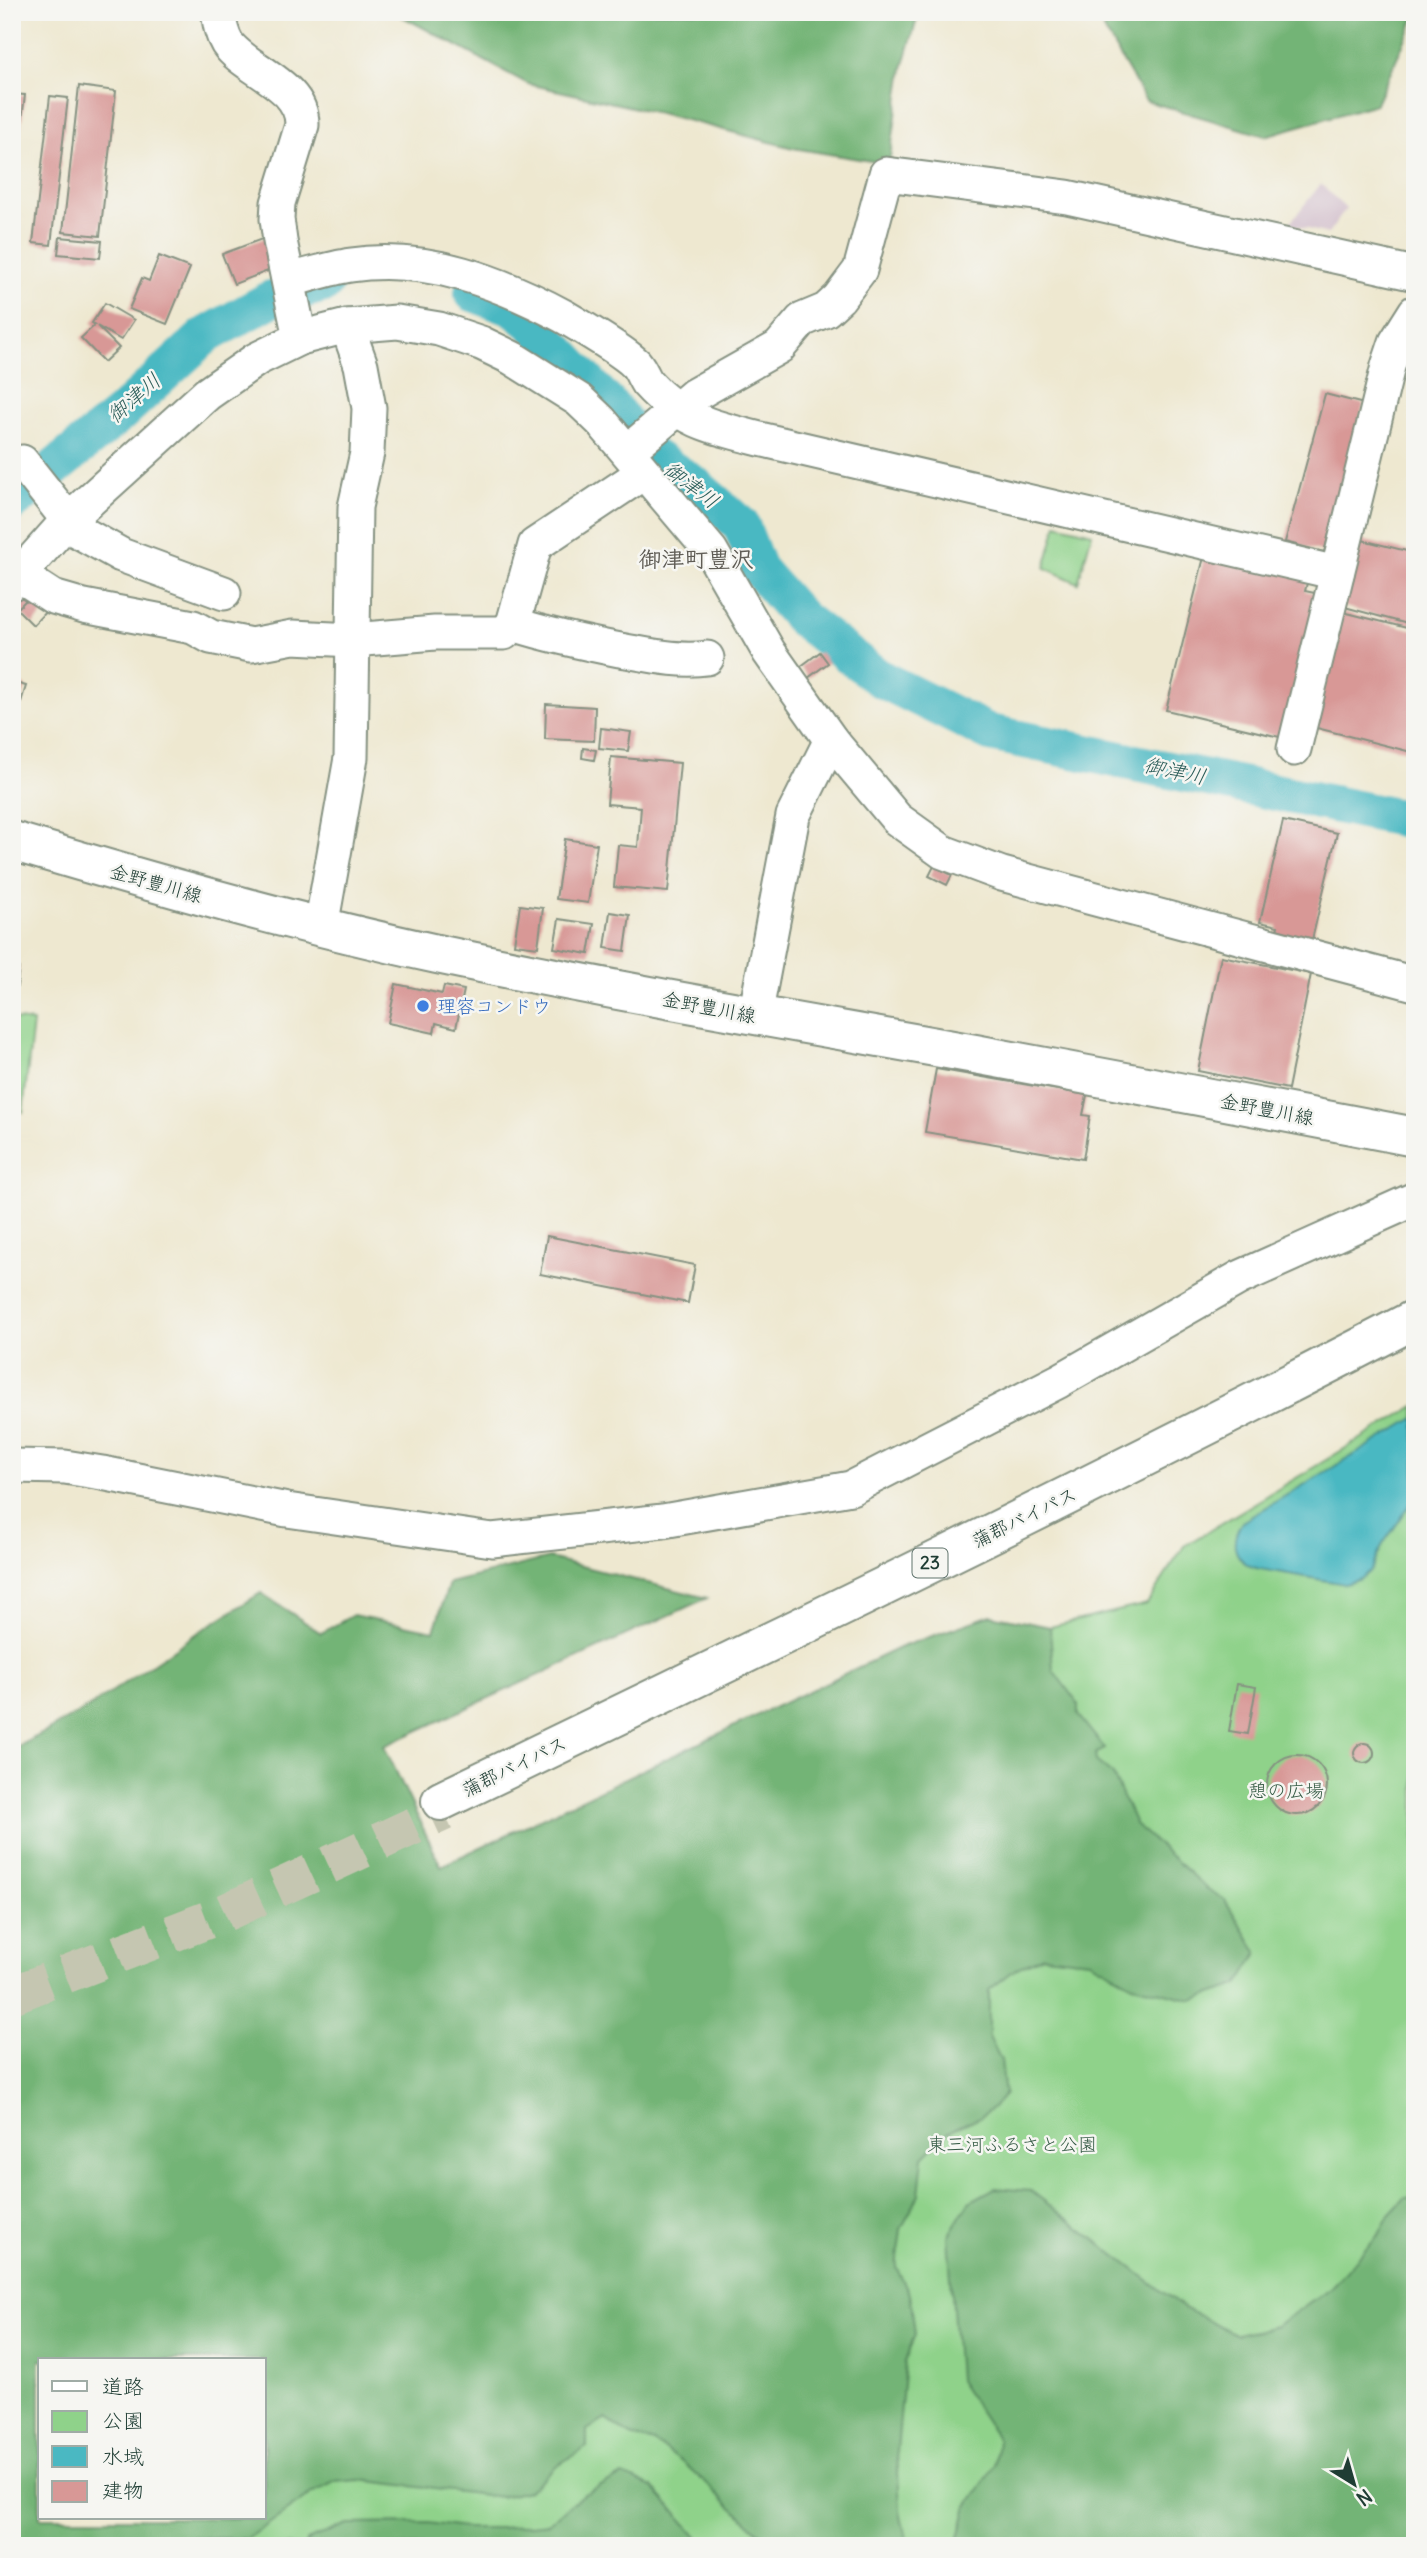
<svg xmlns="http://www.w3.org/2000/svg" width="1427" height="2558" font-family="Delius,'Klee One',sans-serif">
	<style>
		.industrial { fill: #d1bdcb }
		.green { fill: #8fd28a; stroke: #57885f; stroke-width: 2 }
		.forest { fill: #73b476; stroke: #497855; stroke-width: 2; fill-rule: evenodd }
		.water { fill: #4ab8c2; stroke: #347a7b; stroke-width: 2 }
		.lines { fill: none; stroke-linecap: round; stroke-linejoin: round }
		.river { stroke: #4ab8c2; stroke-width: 38 }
		.building { fill: #d89896 }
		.highway-tunnel { stroke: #c5c6b1; stroke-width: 38; stroke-dasharray: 38 19; stroke-linecap: butt }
		.minor-casing { stroke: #869282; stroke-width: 37 }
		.major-casing { stroke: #869282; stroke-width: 42 }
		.highway-casing { stroke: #869282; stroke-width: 42 }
		.minor { stroke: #fff; stroke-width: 33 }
		.major { stroke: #fff; stroke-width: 38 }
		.highway { stroke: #fff; stroke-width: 38 }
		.shop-dot { fill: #3f7fe0; stroke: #f6f6f2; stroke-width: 2.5 }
		.labels { text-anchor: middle; stroke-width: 5; stroke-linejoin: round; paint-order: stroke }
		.shield { fill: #f6f6f2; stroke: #60746d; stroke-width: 2 }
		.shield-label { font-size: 18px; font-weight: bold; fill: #1f3d34 }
		.street-label { font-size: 19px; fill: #1f3d34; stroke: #f6f6f2 }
		.shop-label { font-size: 19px; fill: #366cbe; stroke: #f6f6f2; text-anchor: start }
		.park-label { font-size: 19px; fill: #355b45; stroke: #f6f6f2 }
		.water-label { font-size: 21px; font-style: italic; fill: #2a5c58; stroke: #f6f6f2 }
		.quarter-label { font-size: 23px; font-weight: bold; fill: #605d56; stroke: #f6f6f2 }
	</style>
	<rect width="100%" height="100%" fill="#f6f6f2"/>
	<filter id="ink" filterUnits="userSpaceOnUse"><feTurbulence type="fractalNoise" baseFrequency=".0143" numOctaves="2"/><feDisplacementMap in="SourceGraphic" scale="14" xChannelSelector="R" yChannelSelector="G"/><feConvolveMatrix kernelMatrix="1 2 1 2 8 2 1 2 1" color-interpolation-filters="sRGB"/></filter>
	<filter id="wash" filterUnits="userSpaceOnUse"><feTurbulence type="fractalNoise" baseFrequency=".00686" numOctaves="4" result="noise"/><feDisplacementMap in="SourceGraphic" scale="28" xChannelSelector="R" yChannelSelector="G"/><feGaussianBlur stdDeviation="1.57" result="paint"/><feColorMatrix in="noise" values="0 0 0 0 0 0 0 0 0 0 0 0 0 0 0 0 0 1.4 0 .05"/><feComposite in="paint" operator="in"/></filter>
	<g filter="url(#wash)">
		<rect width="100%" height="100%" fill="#eee8d0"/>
		<polygon class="industrial" points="1321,184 1346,209 1328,234 1289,224"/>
		<g class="green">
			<polygon points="1057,524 1092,533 1078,583 1045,568"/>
			<polygon points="12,1019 33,1022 23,1112 12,1110"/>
			<polygon points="1415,1406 1415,2546 159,2546 133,2518 264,2518 264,2360 991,1615 1050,1627 1147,1604 1184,1546"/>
		</g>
		<g class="forest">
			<polygon points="394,12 919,12 903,68 889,164 793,148 663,114 528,84"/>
			<polygon points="1094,12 1415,12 1415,18 1376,104 1265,136 1146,101"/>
			<path d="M549,1558L707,1598L384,1746L441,1866L901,1647L991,1615L1050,1627L1053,1670L1078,1704V1715L1105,1749L1095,1754L1096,1761L1113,1775L1135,1824L1206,1888L1225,1900L1258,1953L1238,1985L1193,2000L1133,1985L1090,1961L1043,1956L1017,1968L989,1990V2037L1001,2060L1005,2094L993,2108L980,2117L949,2131L923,2157L919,2195L901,2229L896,2267L910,2294L915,2334L905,2362L897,2451L900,2511L908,2546H774L686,2465L654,2442L631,2436L606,2419L587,2430V2447L556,2466L528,2491L501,2497L360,2480L334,2482L313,2493L247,2539L185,2537L166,2546H12V1750L88,1708L202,1630L261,1593L321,1633L353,1615L434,1631L449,1583ZM264,2360V2518H40V2360Z"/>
			<polygon points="995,2188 1031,2191 1184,2308 1237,2335 1276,2326 1331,2287 1380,2233 1389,2215 1405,2198 1415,2198 1415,2546 957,2546 966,2509 995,2465 998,2440 958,2379 948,2236 969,2202"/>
			<polygon points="623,2475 653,2487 706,2546 303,2546 307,2541 347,2524 429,2523 464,2528 501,2528 549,2523 582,2495"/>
		</g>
		<path class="water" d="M1415,1418V1498L1383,1544L1371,1570L1360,1579L1345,1584L1255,1568C1232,1559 1230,1541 1242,1522Z"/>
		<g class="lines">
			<g class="river">
				<polyline points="473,293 513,308 533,324 616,412 651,456 694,484 741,525 758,569 801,618 879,678 990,733 1415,821"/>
				<polyline points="12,503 120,414 205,336 271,299 324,284"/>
			</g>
		</g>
		<g id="blocks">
			<g class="building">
				<polygon points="79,86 116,91 100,236 63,232"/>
				<polygon points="12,94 25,95 14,185 12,185"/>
				<polygon points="50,96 68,98 51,245 33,243"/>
				<polygon points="270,236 281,266 234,284 222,254"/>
				<polygon points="60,237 102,241 100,258 58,254"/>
				<polygon points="159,256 190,268 167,324 129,309 142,278 149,281"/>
				<polygon points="105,303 134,320 121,340 97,326 119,348 104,362 81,338 95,325 92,323"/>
				<polygon points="1325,394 1364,404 1324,552 1285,542"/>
				<polygon points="1358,539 1415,553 1415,626 1341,606"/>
				<polygon points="1205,553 1308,579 1305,591 1324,595 1288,739 1166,710"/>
				<polygon points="36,590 51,606 33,625 17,609"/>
				<polygon points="1343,612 1415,630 1415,753 1313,727"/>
				<polygon points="820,652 828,663 808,678 800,667"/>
				<polygon points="12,682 26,686 17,715 12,713"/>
				<polygon points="546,704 595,707 594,741 545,739"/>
				<polygon points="601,728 631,732 628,751 599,748"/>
				<polygon points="583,748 596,750 594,760 582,758"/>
				<polygon points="611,757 680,763 668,892 614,887 618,845 638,847 641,807 607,804"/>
				<polygon points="1283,821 1337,833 1311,944 1276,936 1278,926 1260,922"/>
				<polygon points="565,839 597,844 588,903 556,899"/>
				<polygon points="934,866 952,875 947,885 929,876"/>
				<polygon points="520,905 543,908 538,947 514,944"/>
				<polygon points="610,912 630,915 625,951 605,948"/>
				<polygon points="559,919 594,924 589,954 554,948"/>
				<polygon points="1221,956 1311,974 1288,1089 1198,1071"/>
				<polygon points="12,965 19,965 15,1008 12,1008"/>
				<polygon points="396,984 442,994 444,986 464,990 456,1028 436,1023 434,1033 388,1023"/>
				<polygon points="936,1069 1087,1095 1083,1115 1090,1116 1083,1159 925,1132"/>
				<polygon points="547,1236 695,1265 688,1303 540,1274"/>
				<polygon points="1237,1684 1256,1687 1248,1734 1229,1731"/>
				<circle cx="1364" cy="1753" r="10"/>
				<circle cx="1297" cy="1785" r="30"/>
			</g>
		</g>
	</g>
	<g filter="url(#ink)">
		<use href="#blocks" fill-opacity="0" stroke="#869282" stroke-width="2"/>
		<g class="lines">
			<polyline class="highway-tunnel" points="12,1995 220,1915 444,1812"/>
			<g class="minor-casing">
				<g id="minor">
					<path d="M218,12C220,24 221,33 227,43C245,70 303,84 302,125L278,203L277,219L280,241L300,338"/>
					<path d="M289,280C310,275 331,268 351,265C427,254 500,282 565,317C582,327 623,351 636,364C641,370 643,377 647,383C682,422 716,428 764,440L1337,573"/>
					<polyline points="628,451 694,395 779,347 802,320 826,310 839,298 860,270 886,174 1067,197 1415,274"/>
					<polyline points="22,462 76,530 121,555 224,593"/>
					<path d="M19,575L53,597L84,606L193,627L211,637L251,645L293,637L353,640L435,633H504L513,624C548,635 584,643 620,650C650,655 678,662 707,658"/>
					<polyline points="12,583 68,520 207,394 257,359 300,338 347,326 397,322 439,329 481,343 512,358 579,400 601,421 711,551 769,652 831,740 897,819 943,852 1002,874 1415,984"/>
					<polyline points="513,624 535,545 643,473"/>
					<polyline points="1294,749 1388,366 1396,342 1415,312"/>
					<polyline points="321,927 351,758 355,507 367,453 369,408 361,365 347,326"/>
					<polyline points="755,1016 793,816 831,740"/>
					<polyline points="12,1466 65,1467 102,1473 287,1510 492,1540 663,1521 851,1488 1059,1381 1239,1278 1415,1199"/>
				</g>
			</g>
			<g class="major-casing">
				<path id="major" d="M12,841C153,883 294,923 437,954C616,992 796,1022 975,1054C1122,1081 1268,1109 1415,1137"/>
			</g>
			<g class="highway-casing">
				<path id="highway" d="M441,1801C767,1644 1094,1486 1415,1319"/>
			</g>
			<use href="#minor" class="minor"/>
			<use href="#major" class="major"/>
			<use href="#highway" class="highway"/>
		</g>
	</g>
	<circle class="shop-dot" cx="423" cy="1006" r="7"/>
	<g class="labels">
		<rect class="shield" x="912.5" y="1548.5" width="35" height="29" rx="5"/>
		<g class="shield-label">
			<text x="930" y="1569">23</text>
		</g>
		<g class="street-label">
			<text transform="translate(156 883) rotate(16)" y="7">金野豊川線</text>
			<text transform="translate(709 1007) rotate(11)" y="7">金野豊川線</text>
			<text transform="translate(1267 1109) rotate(11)" y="7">金野豊川線</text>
			<text transform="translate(1024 1517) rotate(-26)" y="7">蒲郡バイパス</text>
			<text transform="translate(514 1766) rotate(-26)" y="7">蒲郡バイパス</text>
		</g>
		<g class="shop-label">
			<text x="437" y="1013">理容コンドウ</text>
		</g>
		<g class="park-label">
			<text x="1286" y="1797">憩の広場</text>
			<text x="1012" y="2151">東三河ふるさと公園</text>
		</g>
		<g class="water-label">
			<text transform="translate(134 398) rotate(-41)" y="7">御津川</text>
			<text transform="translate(691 485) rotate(37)" y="7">御津川</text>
			<text transform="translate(1175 771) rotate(12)" y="7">御津川</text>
		</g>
		<g class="quarter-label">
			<text x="696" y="567">御津町豊沢</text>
		</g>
	</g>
	<rect width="1427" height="2558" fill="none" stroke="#f6f6f2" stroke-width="42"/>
	<rect x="38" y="2358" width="228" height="161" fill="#f6f6f2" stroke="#a0aca6" stroke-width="2"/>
	<rect x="52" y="2381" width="35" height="10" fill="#ffffff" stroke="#a0aca6" stroke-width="2"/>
	<text x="102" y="2394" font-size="21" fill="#1f3d34">道路</text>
	<rect x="52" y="2411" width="35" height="21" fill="#8fd28a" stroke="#a0aca6" stroke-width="2"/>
	<text x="102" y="2428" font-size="21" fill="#1f3d34">公園</text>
	<rect x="52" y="2446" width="35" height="21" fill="#4ab8c2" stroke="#a0aca6" stroke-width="2"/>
	<text x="102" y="2464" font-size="21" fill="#1f3d34">水域</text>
	<rect x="52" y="2481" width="35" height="21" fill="#d89896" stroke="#a0aca6" stroke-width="2"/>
	<text x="102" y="2498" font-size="21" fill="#1f3d34">建物</text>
	<g transform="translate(1354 2484) rotate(143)" stroke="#f6f6f2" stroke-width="5" paint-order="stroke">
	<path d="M0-5L12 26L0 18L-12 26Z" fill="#1f3d34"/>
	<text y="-10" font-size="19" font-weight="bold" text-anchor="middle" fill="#1f3d34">N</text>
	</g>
</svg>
